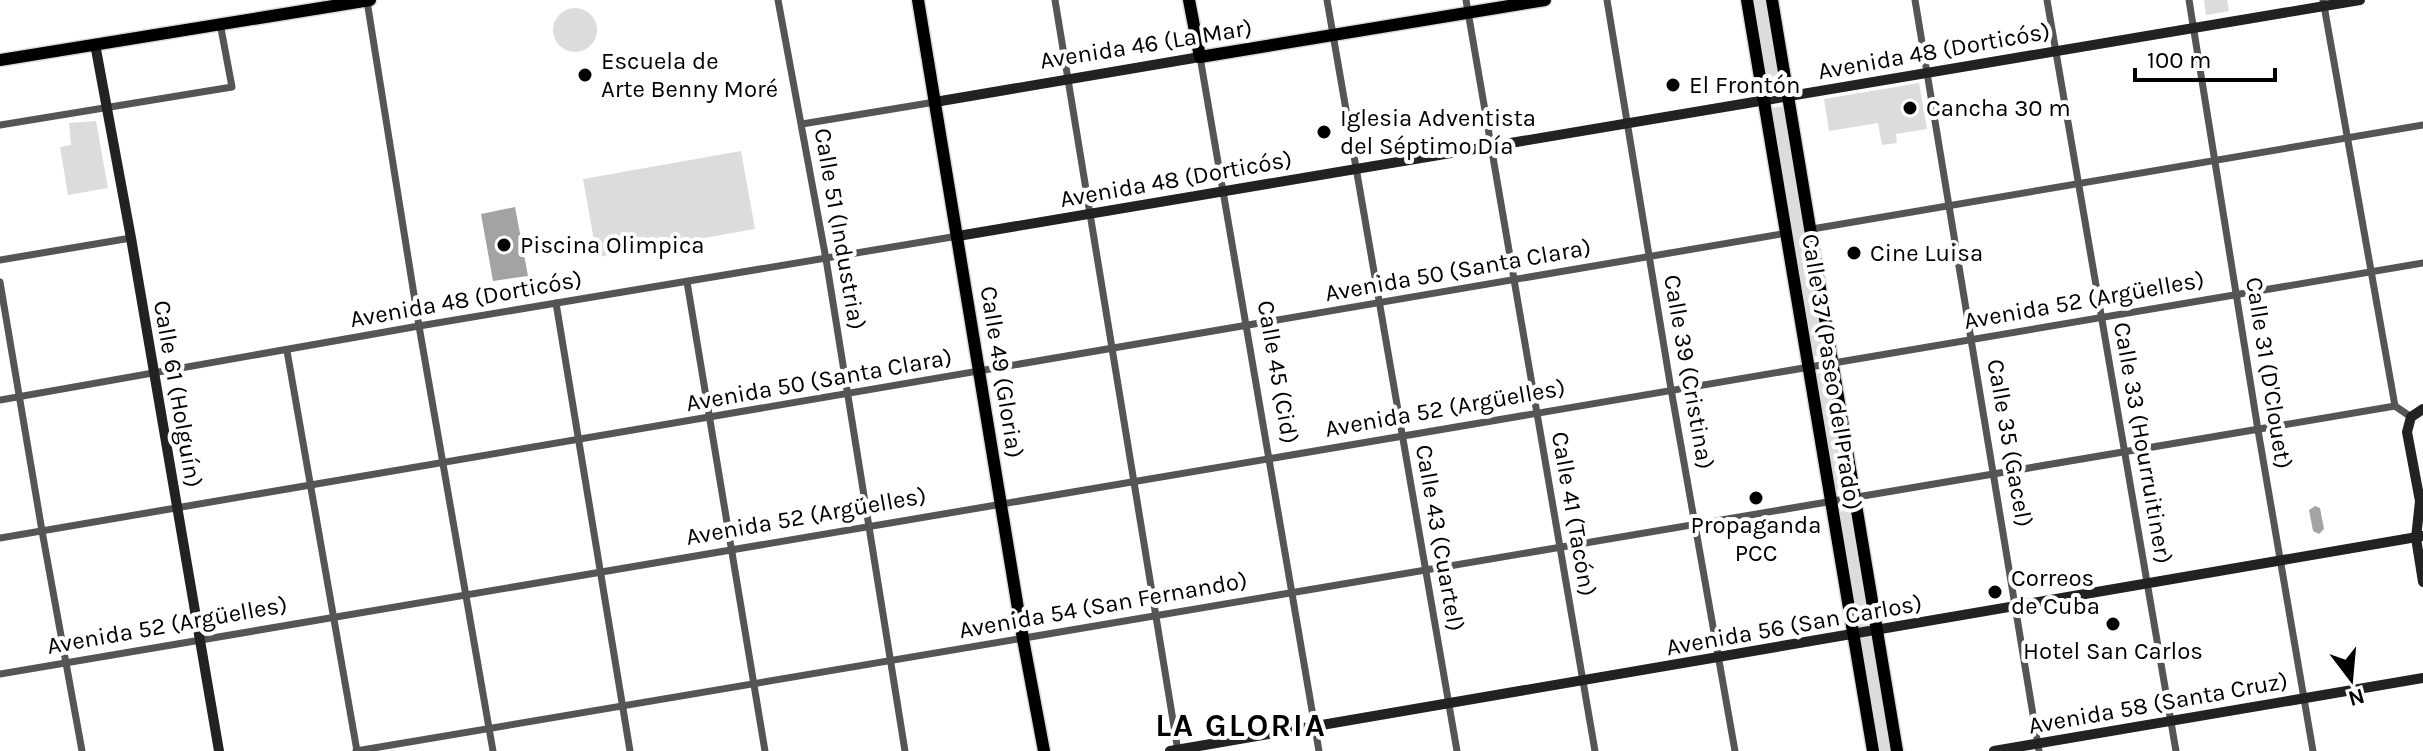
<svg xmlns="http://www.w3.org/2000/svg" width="2423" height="751" font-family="Karla,sans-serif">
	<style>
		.green { fill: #dcdcdc }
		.water { fill: #a3a3a3 }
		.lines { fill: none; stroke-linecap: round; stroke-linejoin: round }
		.primary-casing { stroke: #dbdbdb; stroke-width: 15 }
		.street { stroke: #555; stroke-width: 7 }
		.secondary { stroke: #222; stroke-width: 10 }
		.primary { stroke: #000; stroke-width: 12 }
		.poi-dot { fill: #000; stroke: #fff; stroke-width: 3 }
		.labels { text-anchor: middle; stroke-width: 8; stroke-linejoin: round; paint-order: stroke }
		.street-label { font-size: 24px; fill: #000; stroke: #fff }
		.poi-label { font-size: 24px; fill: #000; stroke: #fff; text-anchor: start }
		.district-label { font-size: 32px; font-weight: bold; letter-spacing: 2px; fill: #000; stroke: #fff }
	</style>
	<rect width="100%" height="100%" fill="#fff"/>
	<g class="green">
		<polygon points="1751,0 1768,0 1781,81 1765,84"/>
		<polygon points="2204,0 2227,0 2229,11 2206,15"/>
		<circle cx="575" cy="30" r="22"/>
		<polygon points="1919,83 1927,129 1896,134 1897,143 1882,145 1878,123 1829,131 1824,99"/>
		<polygon points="1785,106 1827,354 1812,357 1769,108"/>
		<polygon points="96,121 108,188 68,195 60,147 71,145 69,123"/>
		<polygon points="741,151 755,229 597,257 583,179"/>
		<polygon points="1830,372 1849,488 1834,490 1815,374"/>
		<polygon points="1853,509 1893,751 1878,751 1838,512"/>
	</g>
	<g class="water">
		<polygon points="515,207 528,276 493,281 481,214"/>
		<polygon points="2315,506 2320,508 2324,529 2319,534 2313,531 2309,510"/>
	</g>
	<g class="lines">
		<g class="primary-casing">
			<g id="primary">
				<polyline points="918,0 1023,639 1044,751"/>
				<polyline points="1189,0 1200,57 1545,0"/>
				<polyline points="1747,0 1873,751"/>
				<polyline points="1772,0 1897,751"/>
				<polyline points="0,60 370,0"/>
			</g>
		</g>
		<g class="street">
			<polyline points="778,0 826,259 905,751"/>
			<polyline points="1055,0 1178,751"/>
			<polyline points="1327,0 1457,751"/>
			<polyline points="1466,0 1595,751"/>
			<polyline points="1607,0 1671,389 1735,751"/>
			<polyline points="1915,0 2039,751"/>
			<polyline points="2047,0 2176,751"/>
			<polyline points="2189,0 2258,430 2313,751"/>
			<polyline points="2323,0 2395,406"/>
			<polyline points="367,1 419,326 493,751"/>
			<polyline points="1200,57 1319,751"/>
			<polyline points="802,124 935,102"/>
			<polyline points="0,125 232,87 220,23"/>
			<polyline points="1812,229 2423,125"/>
			<polyline points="0,260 131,238"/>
			<polyline points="0,282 42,531 82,751"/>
			<polyline points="687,282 765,751"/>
			<polyline points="556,303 630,751"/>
			<polyline points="287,351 357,751"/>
			<polyline points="0,400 419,326 958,236"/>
			<polyline points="0,538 1787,233"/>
			<polyline points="0,674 2423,263"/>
			<polyline points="356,751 2395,406 2411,417"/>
		</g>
		<g class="secondary">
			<polyline points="95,44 131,238 219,751"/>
			<polyline points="935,102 1200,57"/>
			<polyline points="958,236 2360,0"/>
			<polyline points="2423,409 2411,417 2407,432 2420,501 2416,538 2423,582"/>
			<polyline points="1170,751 2423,536"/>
			<polyline points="1994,751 2423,678"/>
		</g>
		<use href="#primary" class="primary"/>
	</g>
	<g class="poi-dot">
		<circle cx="585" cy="75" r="8"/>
		<circle cx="1673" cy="85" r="8"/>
		<circle cx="1910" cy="108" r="8"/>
		<circle cx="1324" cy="132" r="8"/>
		<circle cx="504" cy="245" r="8"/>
		<circle cx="1854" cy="253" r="8"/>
		<circle cx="1756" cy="498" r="8"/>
		<circle cx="1995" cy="592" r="8"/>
		<circle cx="2113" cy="624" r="8"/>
	</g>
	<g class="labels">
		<g class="street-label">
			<text transform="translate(1146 44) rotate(-9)" y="8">Avenida 46 (La Mar)</text>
			<text transform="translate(1934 51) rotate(-10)" y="8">Avenida 48 (Dorticós)</text>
			<text transform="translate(1176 179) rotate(-10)" y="8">Avenida 48 (Dorticós)</text>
			<text transform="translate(840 229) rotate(80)" y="8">Calle 51 (Industria)</text>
			<text transform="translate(1458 270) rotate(-10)" y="8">Avenida 50 (Santa Clara)</text>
			<text transform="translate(466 299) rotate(-10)" y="8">Avenida 48 (Dorticós)</text>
			<text transform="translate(2084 300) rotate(-10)" y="8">Avenida 52 (Argüelles)</text>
			<text transform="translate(1002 372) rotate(81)" y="8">Calle 49 (Gloria)</text>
			<text transform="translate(1278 372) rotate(80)" y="8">Calle 45 (Cid)</text>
			<text transform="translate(1689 372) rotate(80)" y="8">Calle 39 (Cristina)</text>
			<text transform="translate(1832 372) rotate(81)" y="8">Calle 37 (Paseo del Prado)</text>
			<text transform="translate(2269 373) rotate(81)" y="8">Calle 31 (D'Clouet)</text>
			<text transform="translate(819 380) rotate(-10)" y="8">Avenida 50 (Santa Clara)</text>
			<text transform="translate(178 394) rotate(80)" y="8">Calle 61 (Holguín)</text>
			<text transform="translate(1445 408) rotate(-10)" y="8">Avenida 52 (Argüelles)</text>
			<text transform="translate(2010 443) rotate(80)" y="8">Calle 35 (Gacel)</text>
			<text transform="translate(2143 443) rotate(80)" y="8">Calle 33 (Hourruitiner)</text>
			<text transform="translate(1574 514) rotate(80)" y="8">Calle 41 (Tacón)</text>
			<text transform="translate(806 516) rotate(-10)" y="8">Avenida 52 (Argüelles)</text>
			<text transform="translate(1440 538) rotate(80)" y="8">Calle 43 (Cuartel)</text>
			<text transform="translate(1103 605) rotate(-10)" y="8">Avenida 54 (San Fernando)</text>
			<text transform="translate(167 625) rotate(-10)" y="8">Avenida 52 (Argüelles)</text>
			<text transform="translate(1794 625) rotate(-10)" y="8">Avenida 56 (San Carlos)</text>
			<text transform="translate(2158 703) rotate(-10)" y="8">Avenida 58 (Santa Cruz)</text>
		</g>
		<g class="poi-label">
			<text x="601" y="69">Escuela de<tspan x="601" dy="28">Arte Benny Moré</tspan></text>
			<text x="1689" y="93">El Frontón</text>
			<text x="1926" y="116">Cancha 30 m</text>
			<text x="1340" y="126">Iglesia Adventista<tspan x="1340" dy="28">del Séptimo Día</tspan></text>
			<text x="520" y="253">Piscina Olimpica</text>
			<text x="1870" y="261">Cine Luisa</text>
			<text x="1756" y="533" text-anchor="middle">Propaganda<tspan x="1756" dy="28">PCC</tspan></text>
			<text x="2011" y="586">Correos<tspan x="2011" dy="28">de Cuba</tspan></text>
			<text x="2113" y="659" text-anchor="middle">Hotel San Carlos</text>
		</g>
		<g class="district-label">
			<text x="1241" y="736">LA GLORIA</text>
		</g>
	</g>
	<g transform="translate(2351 679) rotate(164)" stroke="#ffffff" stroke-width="6" paint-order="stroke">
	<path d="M0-6L14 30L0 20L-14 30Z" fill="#000000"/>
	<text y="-12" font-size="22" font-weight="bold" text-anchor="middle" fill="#000000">N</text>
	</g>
	<path d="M2135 68v12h140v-12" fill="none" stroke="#000000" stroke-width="4"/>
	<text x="2147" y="68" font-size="24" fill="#000000" stroke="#ffffff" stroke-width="6" paint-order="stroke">100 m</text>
</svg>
